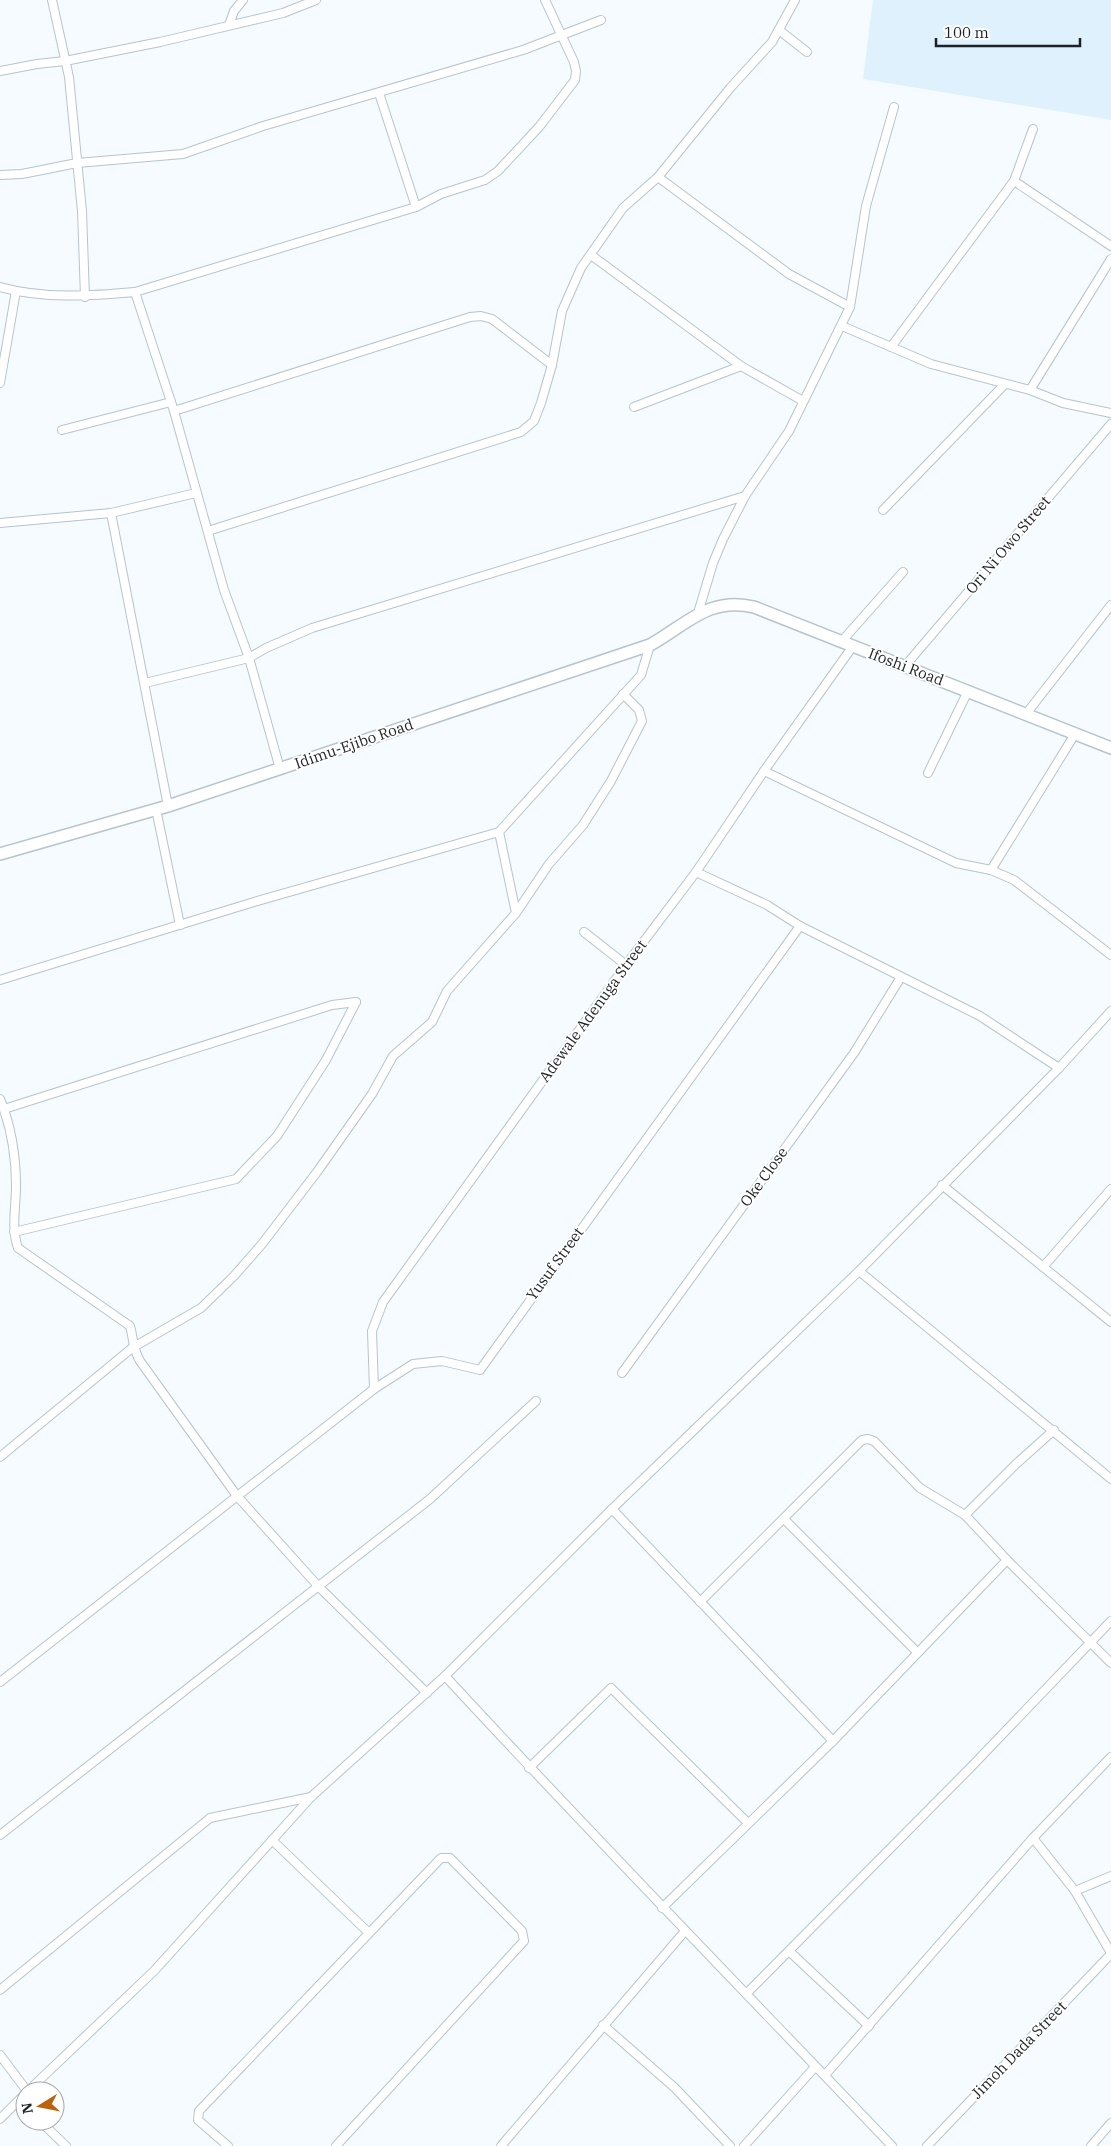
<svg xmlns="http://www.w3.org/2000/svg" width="1111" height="2146" font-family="'IBM Plex Serif',serif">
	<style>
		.built { fill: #dff1fc }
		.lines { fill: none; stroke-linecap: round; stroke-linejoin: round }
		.street-casing { stroke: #b6c4cd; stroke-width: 10 }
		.secondary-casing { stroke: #b6c4cd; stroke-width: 14 }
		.street { stroke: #fff; stroke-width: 8 }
		.secondary { stroke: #fff; stroke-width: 11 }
		.labels { text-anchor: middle; stroke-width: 4; stroke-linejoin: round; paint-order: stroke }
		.street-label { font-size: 15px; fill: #1c2225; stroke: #fff }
	</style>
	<rect width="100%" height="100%" fill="#f5fbff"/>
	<polygon class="built" points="873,0 1111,0 1111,120 863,79"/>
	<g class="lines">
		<g class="street-casing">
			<g id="street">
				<polyline points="52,0 69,77 82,211 85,297"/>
				<polyline points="229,25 234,11 243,0"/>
				<polyline points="779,30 807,52"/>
				<polyline points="0,71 37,64 65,61 160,42 283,13 316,0"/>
				<polyline points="379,93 416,207"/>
				<polyline points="0,175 22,174 77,163 183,154 263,126 523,50 601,20"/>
				<polyline points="658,177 789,274 850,307"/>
				<polyline points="1014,181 1111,246"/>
				<polyline points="591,255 741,366 803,401"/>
				<path d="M0,287C44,299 90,296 135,292L174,411L224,590L249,658L280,769"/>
				<polyline points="135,292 416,207 441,194 485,180 498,171 539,127 575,80 576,71 574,62 545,0"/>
				<polyline points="842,326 931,364 1030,390 1063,403 1111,413"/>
				<polyline points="891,347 1014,181 1033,129"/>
				<polyline points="0,383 16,291"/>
				<polyline points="1030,390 1111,259"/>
				<polyline points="634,407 741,366"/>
				<polyline points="174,411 470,317 481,316 492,319 552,365"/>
				<polyline points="62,430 171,402"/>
				<polyline points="883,510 1005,384"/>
				<polyline points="111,513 168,806"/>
				<polyline points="0,523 111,513 196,493"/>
				<polyline points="208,531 521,432 534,421 541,403 552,365 562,311 581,268 623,208 658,177 731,87 772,42 795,0"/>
				<polyline points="698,613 713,563 723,539 745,496 789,431 850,307 866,206 894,107"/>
				<polyline points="842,641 903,572"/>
				<polyline points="905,666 1111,424"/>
				<polyline points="145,683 249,658 266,648 312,628 745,496"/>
				<polyline points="1026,714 1111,605"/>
				<polyline points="764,771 956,863 991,870 1014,880 1111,955"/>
				<polyline points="928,773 968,691"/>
				<polyline points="156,809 180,925"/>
				<polyline points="991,870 1075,734"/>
				<polyline points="696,872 767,905 800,926 980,1016 1059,1068"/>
				<polyline points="516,913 549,864 583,825 611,781 642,721 639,710 623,694"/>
				<polyline points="584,932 626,965"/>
				<polyline points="0,980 254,902 499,832"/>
				<path d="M0,1099C11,1126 16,1157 16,1186C16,1207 11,1229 18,1248L130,1326C134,1340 132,1347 140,1361L237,1496L319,1587L427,1693"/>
				<polyline points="4,1109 332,1005 356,1002"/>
				<polyline points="942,1185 1111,1322"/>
				<polyline points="14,1232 236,1179 277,1136 326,1060 356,1002"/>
				<polyline points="1043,1267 1111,1189"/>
				<polyline points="859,1271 1111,1479"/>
				<polyline points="622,1373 854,1053 901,977"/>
				<polyline points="374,1389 372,1331 383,1302 626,965 696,872 764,771 853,646"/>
				<polyline points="0,1457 132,1348 201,1308 234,1276 262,1244 317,1172 372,1094 393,1056 432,1022 447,991 516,913 499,832 641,675 650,645"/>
				<polyline points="612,1509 833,1741"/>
				<polyline points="965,1515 1016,1464 1054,1430"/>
				<polyline points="784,1519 917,1652"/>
				<polyline points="700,1602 862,1440 868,1439 874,1441 920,1488 965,1515 1007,1560 1111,1663"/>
				<path d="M445,1676C592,1835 743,1990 892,2146"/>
				<polyline points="0,1682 374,1389 413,1364 442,1361 480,1370 800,926"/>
				<polyline points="529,1768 611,1688 748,1823"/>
				<polyline points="0,1835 430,1499 536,1401"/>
				<polyline points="1033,1838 1075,1891 1111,1953"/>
				<polyline points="272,1840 369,1933"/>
				<polyline points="1075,1891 1111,1876"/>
				<polyline points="662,1908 833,1741 1007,1560"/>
				<polyline points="789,1951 869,2026"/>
				<polyline points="0,1990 210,1818 311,1797"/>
				<polyline points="747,1993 973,1765 1111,1621"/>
				<polyline points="603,2025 675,2088 730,2146"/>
				<polyline points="0,2055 27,2091"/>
				<polyline points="825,2075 1033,1838 1111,1757"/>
				<polyline points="28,2091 154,1971 311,1797 445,1676 612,1509 859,1271 1059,1068 1111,1011"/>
				<polyline points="0,2119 25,2094"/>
				<polyline points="40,2121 66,2146"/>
				<polyline points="228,2146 198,2120 199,2111 441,1858 450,1858 522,1931 524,1941 336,2146"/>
				<polyline points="501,2146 685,1931"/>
				<polyline points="744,2146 815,2067"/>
				<polyline points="927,2146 1111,1954"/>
				<polyline points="1091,2146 1111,2123"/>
			</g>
		</g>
		<g class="secondary-casing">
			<path id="secondary" d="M0,854L168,806L650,645C686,625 709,596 754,607L1111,748"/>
		</g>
		<use href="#street" class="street"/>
		<use href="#secondary" class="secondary"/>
	</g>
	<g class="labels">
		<g class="street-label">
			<text transform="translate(1008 545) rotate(-50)" y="5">Ori Ni Owo Street</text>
			<text transform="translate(906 667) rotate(21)" y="5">Ifoshi Road</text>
			<text transform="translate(354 744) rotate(-19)" y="5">Idimu-Ejibo Road</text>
			<text transform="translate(593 1011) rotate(-54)" y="5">Adewale Adenuga Street</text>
			<text transform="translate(764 1177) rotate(-54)" y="5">Oke Close</text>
			<text transform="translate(555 1264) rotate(-54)" y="5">Yusuf Street</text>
			<text transform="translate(1019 2050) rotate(-46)" y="5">Jimoh Dada Street</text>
		</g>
	</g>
	<g transform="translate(40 2106) rotate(260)"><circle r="24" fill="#ffffff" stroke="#a4a7a8"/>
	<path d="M0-4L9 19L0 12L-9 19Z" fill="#bd620c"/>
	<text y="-8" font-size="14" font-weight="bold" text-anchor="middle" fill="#1c2225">N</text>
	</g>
	<path d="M936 38v8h144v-8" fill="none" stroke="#1c2225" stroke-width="2.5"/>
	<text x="944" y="38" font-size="15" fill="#1c2225" stroke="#ffffff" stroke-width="4" paint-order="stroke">100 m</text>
</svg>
